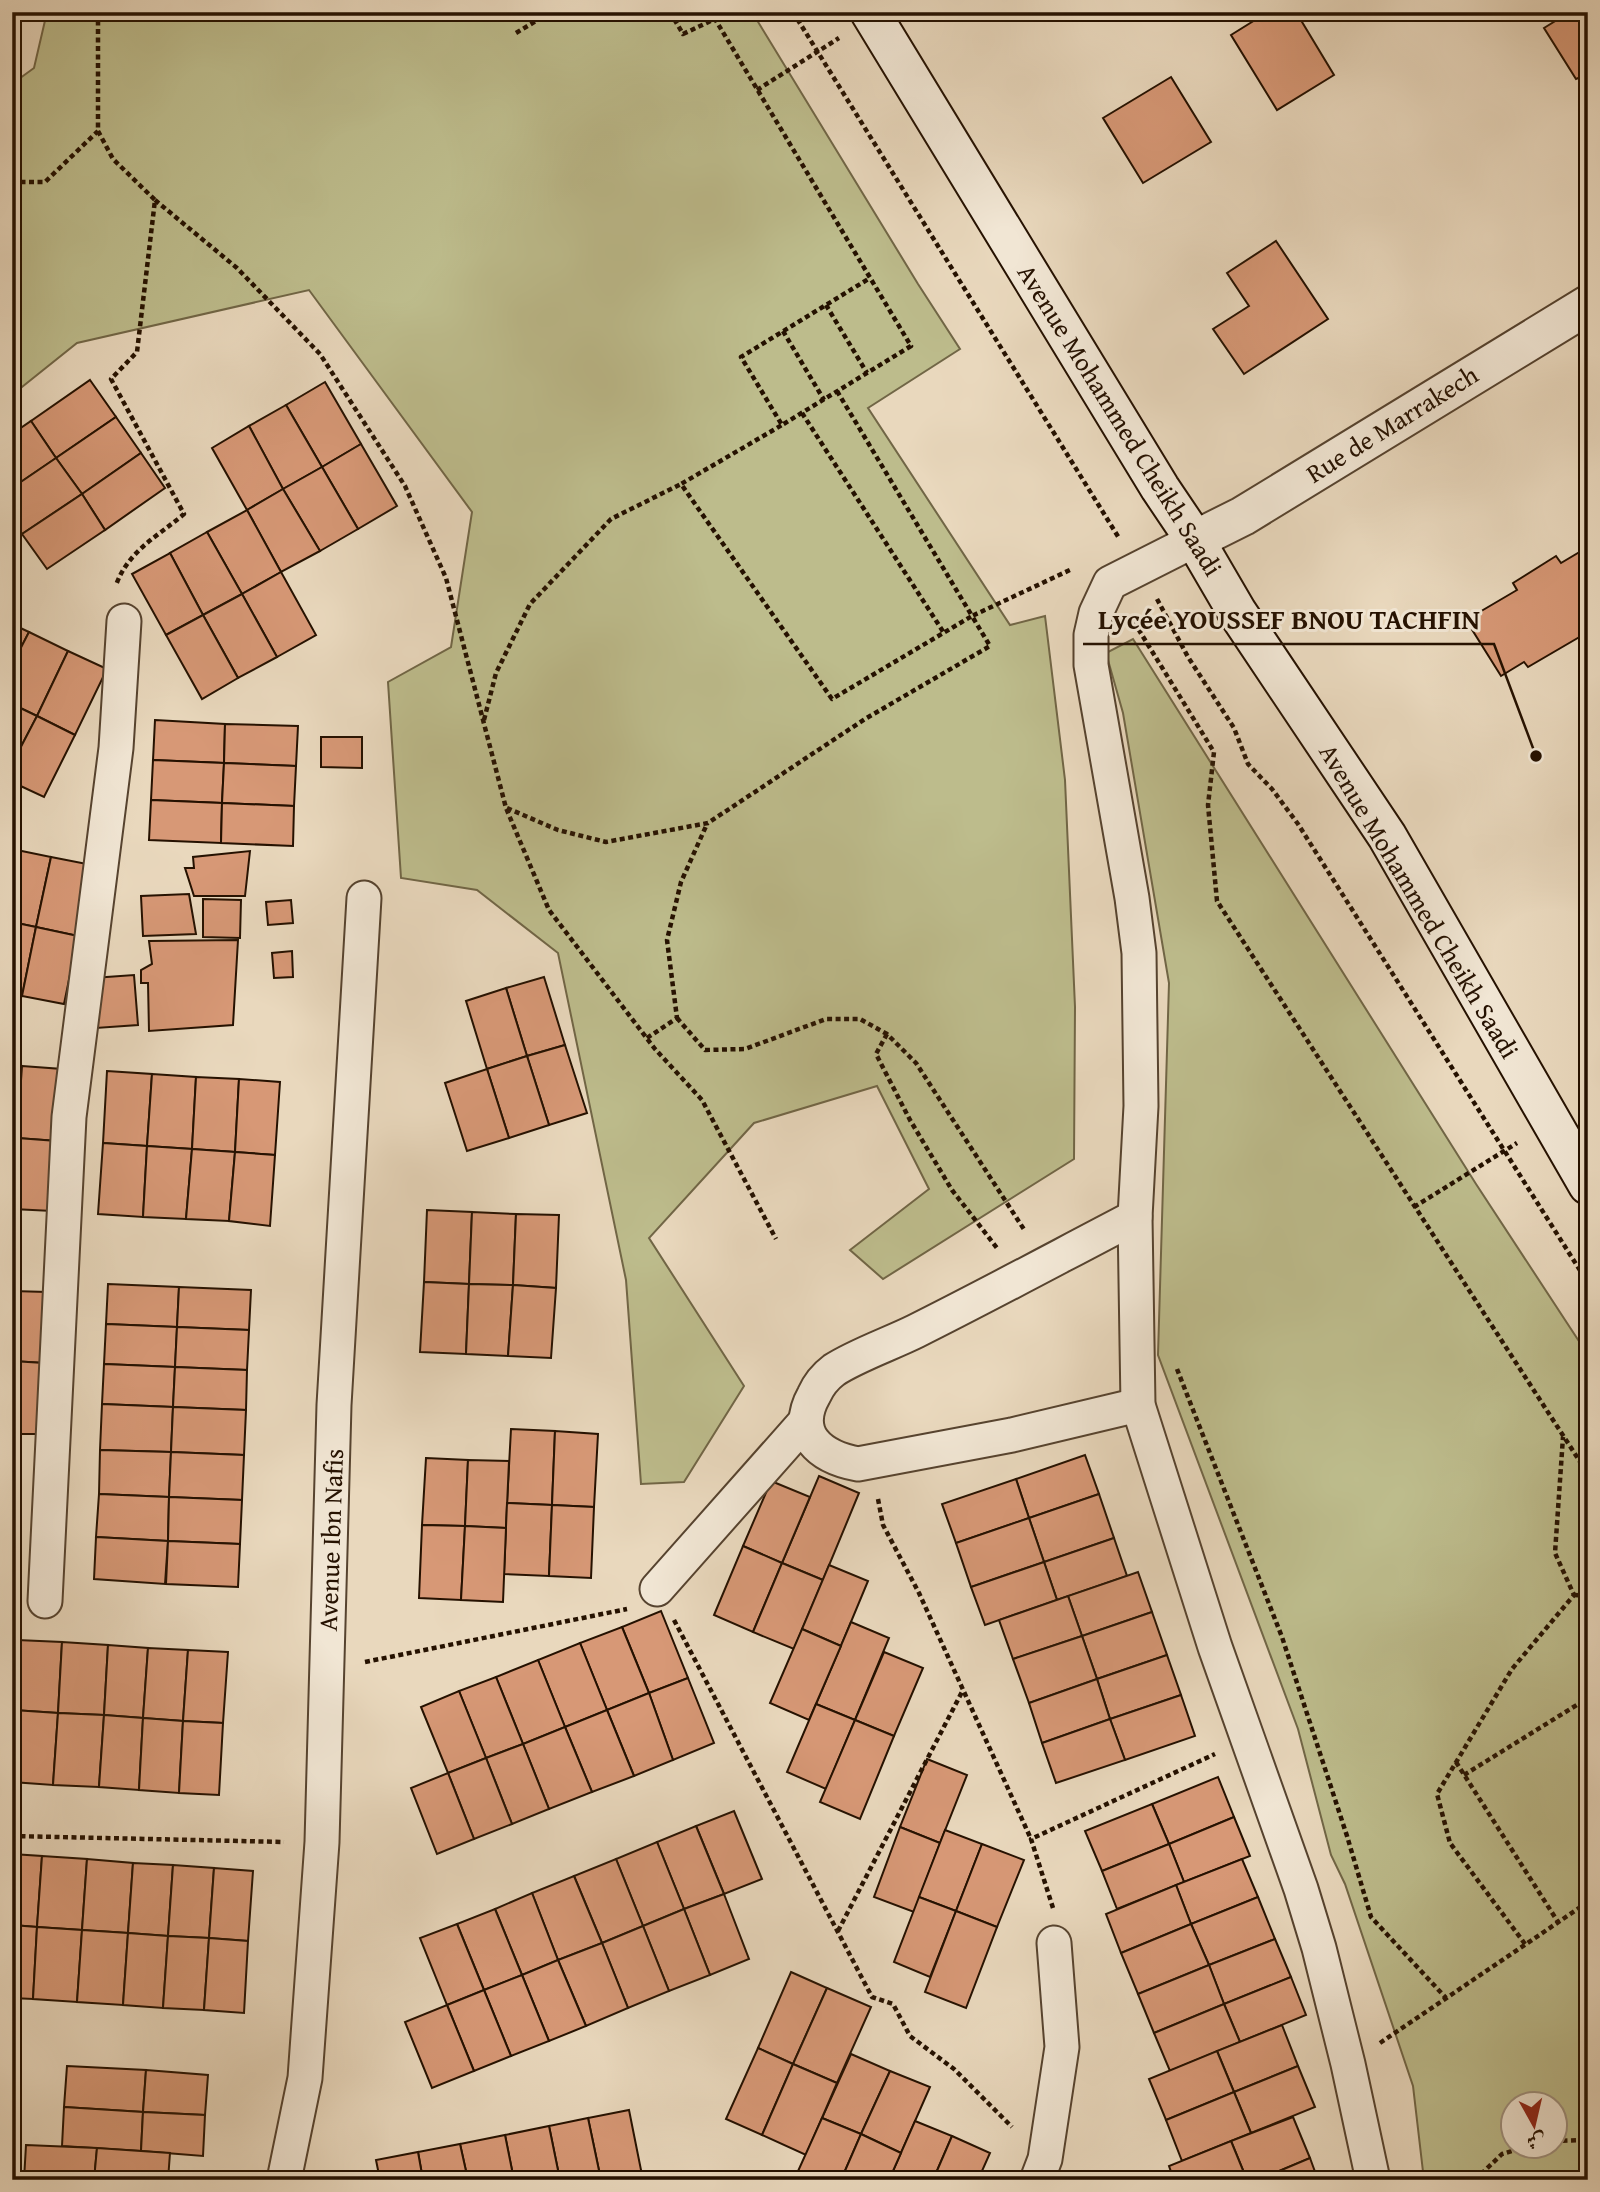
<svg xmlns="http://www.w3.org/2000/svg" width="1600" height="2192" font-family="'Gentium Book Plus',Amiri,serif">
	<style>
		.green { fill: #bdbc8c; stroke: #716646; stroke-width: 2; fill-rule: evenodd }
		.building { fill: #d79876; stroke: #251100; stroke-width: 2 }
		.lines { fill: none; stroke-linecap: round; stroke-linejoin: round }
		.minor-casing { stroke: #56432f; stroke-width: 37 }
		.tertiary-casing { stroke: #56432f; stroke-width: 42 }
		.secondary-casing { stroke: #251100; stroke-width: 42 }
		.path { stroke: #251100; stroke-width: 4.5; stroke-dasharray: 5 3.5; stroke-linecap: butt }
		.minor { stroke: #f1e6d4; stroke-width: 33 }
		.tertiary { stroke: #f1e6d4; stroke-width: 38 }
		.secondary { stroke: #f1e6d4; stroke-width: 38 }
		.labels { text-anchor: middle; stroke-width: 6; stroke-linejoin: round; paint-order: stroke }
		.street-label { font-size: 26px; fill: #251100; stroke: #f1e6d4 }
		.leader { fill: none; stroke: #251100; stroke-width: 2.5 }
		.callout-dot { fill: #251100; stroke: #f1e6d4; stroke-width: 2.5 }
		.callout-label { font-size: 28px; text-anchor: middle; font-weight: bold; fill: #251100; stroke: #f1e6d4; stroke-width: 6; stroke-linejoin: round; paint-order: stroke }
	</style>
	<rect width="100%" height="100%" fill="#e9d8bd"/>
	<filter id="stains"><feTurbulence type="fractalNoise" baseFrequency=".00286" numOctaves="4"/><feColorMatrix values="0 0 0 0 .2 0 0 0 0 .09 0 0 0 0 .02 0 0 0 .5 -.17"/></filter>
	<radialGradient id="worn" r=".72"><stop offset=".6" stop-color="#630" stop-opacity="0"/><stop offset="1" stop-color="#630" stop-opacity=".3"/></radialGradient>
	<g class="green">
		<polygon points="47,12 752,12 918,284 960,349 868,408 1010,625 1045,616 1065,780 1075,1007 1074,1159 883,1279 850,1250 929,1189 877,1086 754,1123 649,1238 744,1386 684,1482 641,1484 626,1280 558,953 477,890 401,878 388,682 451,647 472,512 309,290 77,343 12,395 12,84 34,68"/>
		<path d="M1133,639L1476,1184L1588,1355V2180H1424L1413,2086L1345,1884L1331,1855L1298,1729L1158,1355L1169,983L1123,713L1106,653ZM1512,2104H1554V2146H1512Z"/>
	</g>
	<g class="building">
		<polygon points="1268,12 1296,12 1334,75 1277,110 1231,35"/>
		<polygon points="1570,12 1588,12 1588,74 1576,79 1544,28"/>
		<polygon points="1171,77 1211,142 1143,183 1103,118"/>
		<polygon points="1276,241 1328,319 1244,374 1213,329 1249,306 1227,273"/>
		<polygon points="90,380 116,417 56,458 31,421"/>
		<polygon points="325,382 361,444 322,467 286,405"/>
		<polygon points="286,405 322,467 283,489 249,426"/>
		<polygon points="116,417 141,453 82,494 56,458"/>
		<polygon points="31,421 56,458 12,488 12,434"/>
		<polygon points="249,426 283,489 247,510 212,448"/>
		<polygon points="361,444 397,506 358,529 322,467"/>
		<polygon points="141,453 165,488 105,530 82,494"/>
		<polygon points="56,458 82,494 22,534 12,519 12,488"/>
		<polygon points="322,467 358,529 320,551 283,489"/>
		<polygon points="283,489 320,551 281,572 247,510"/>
		<polygon points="82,494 105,530 47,569 22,534"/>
		<polygon points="247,510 281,572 242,594 207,532"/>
		<polygon points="207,532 242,594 203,615 170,553"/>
		<polygon points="1588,547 1588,632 1528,667 1524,662 1501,676 1466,620 1517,590 1513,583 1556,556 1561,563"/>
		<polygon points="170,553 203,615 166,635 132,574"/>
		<polygon points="281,572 316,635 277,657 242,594"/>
		<polygon points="242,594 277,657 238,678 203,615"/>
		<polygon points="203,615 238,678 202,699 166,635"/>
		<polygon points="12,624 29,632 12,665"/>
		<polygon points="29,632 68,651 37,716 12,704 12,665"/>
		<polygon points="68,651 107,669 75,735 37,716"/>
		<polygon points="12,704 37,716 12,764"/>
		<polygon points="37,716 75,735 44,797 12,782 12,764"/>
		<polygon points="155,720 225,724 224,763 153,760"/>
		<polygon points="225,724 298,726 296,766 224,763"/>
		<polygon points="321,737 362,737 362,768 321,767"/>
		<polygon points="153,760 224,763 222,803 151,800"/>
		<polygon points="224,763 296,766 294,806 222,803"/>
		<polygon points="151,800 222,803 221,843 149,840"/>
		<polygon points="222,803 294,806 293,846 221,843"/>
		<polygon points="12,849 51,857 36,927 12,922"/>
		<polygon points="250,851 245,896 194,896 185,868 194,868 193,857"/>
		<polygon points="51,857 92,865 78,936 36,927"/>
		<polygon points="189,894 196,934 143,936 141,896"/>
		<polygon points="203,899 241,900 240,938 203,937"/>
		<polygon points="291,900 293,923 268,925 266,902"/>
		<polygon points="12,922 36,927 22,996 12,994"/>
		<polygon points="36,927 78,936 64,1004 22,996"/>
		<polygon points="238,940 233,1025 149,1031 148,983 141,983 141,970 152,964 149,941"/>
		<polygon points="292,951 293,977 274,978 272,953"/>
		<polygon points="134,975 138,1025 96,1028 93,978"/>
		<polygon points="544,977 565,1045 527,1056 506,988"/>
		<polygon points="506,988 527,1056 487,1069 466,1001"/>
		<polygon points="565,1045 587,1113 549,1125 527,1056"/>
		<polygon points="527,1056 549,1125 509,1138 487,1069"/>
		<polygon points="12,1065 22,1066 17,1138 12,1138"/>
		<polygon points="22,1066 62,1069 57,1141 17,1138"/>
		<polygon points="487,1069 509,1138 467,1151 445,1083"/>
		<polygon points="107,1071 152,1074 147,1146 103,1143"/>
		<polygon points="152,1074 196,1077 192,1149 147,1146"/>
		<polygon points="196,1077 239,1079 235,1152 192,1149"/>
		<polygon points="239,1079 280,1082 275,1155 235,1152"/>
		<polygon points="12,1138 17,1138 13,1209 12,1209"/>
		<polygon points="17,1138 57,1141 52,1211 13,1209"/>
		<polygon points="103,1143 147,1146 143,1217 98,1214"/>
		<polygon points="147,1146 192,1149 186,1219 143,1217"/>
		<polygon points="192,1149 235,1152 229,1221 186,1219"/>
		<polygon points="235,1152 275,1155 270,1226 229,1221"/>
		<polygon points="427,1210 472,1212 469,1284 424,1282"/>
		<polygon points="472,1212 516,1214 513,1285 469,1284"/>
		<polygon points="516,1214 559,1215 556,1288 513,1285"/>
		<polygon points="424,1282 469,1284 466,1354 420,1352"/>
		<polygon points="108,1284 179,1287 177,1327 106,1324"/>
		<polygon points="469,1284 513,1285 508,1356 466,1354"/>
		<polygon points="513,1285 556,1288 551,1358 508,1356"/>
		<polygon points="179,1287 251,1290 249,1330 177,1327"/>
		<polygon points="12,1291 47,1292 44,1363 12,1361"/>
		<polygon points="106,1324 177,1327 175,1367 104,1364"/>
		<polygon points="177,1327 249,1330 247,1370 175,1367"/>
		<polygon points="12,1361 44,1363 41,1434 12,1434"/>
		<polygon points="104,1364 175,1367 173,1407 102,1404"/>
		<polygon points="175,1367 247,1370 246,1410 173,1407"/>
		<polygon points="102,1404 173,1407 171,1452 100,1450"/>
		<polygon points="173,1407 246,1410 244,1455 171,1452"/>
		<polygon points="511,1429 555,1431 552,1505 507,1503"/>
		<polygon points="555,1431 598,1434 594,1507 552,1505"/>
		<polygon points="100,1450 171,1452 169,1497 99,1494"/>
		<polygon points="171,1452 244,1455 242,1500 169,1497"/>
		<polygon points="1085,1455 1099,1494 1029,1518 1016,1479"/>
		<polygon points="426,1458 468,1460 465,1526 422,1525"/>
		<polygon points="468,1460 509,1461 506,1528 465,1526"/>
		<polygon points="819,1476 859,1493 823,1580 782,1563"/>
		<polygon points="1016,1479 1029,1518 956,1543 942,1504"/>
		<polygon points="771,1481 810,1497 782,1563 743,1546"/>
		<polygon points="99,1494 169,1497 168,1541 96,1537"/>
		<polygon points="1099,1494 1114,1538 1044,1562 1029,1518"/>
		<polygon points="169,1497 242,1500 240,1544 168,1541"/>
		<polygon points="507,1503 552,1505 549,1576 504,1574"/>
		<polygon points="552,1505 594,1507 591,1578 549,1576"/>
		<polygon points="1029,1518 1044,1562 971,1587 956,1543"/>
		<polygon points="422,1525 465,1526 461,1600 419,1598"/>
		<polygon points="465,1526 506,1528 503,1602 461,1600"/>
		<polygon points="96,1537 168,1541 165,1584 94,1579"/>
		<polygon points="1114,1538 1127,1576 1057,1600 1044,1562"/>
		<polygon points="168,1541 240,1544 238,1587 166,1584"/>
		<polygon points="743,1546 782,1563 753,1632 714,1615"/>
		<polygon points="1044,1562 1057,1600 985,1625 971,1587"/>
		<polygon points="782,1563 823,1580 794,1649 753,1632"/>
		<polygon points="829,1565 868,1581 841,1646 802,1629"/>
		<polygon points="1138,1572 1152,1612 1082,1636 1068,1596"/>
		<polygon points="1068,1596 1082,1636 1013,1659 999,1620"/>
		<polygon points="661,1611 688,1678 649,1693 622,1627"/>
		<polygon points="1152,1612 1167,1655 1097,1679 1082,1636"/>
		<polygon points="851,1622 889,1638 855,1720 816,1704"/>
		<polygon points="622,1627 649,1693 607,1710 580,1643"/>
		<polygon points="802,1629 841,1646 809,1720 770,1703"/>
		<polygon points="1082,1636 1097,1679 1029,1703 1013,1659"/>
		<polygon points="12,1639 17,1640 13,1710 12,1710"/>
		<polygon points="17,1640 62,1642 58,1713 13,1710"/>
		<polygon points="62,1642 108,1645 104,1715 58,1713"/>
		<polygon points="580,1643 607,1710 565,1727 538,1660"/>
		<polygon points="108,1645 148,1648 143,1718 104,1715"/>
		<polygon points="148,1648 188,1650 183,1721 143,1718"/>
		<polygon points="188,1650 228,1652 223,1723 183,1721"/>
		<polygon points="884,1652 923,1668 894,1736 855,1720"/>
		<polygon points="1167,1655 1181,1695 1110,1719 1097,1679"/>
		<polygon points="538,1660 565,1727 523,1744 496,1677"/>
		<polygon points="496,1677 523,1744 486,1758 459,1691"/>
		<polygon points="688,1678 714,1743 673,1760 649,1693"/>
		<polygon points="1097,1679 1110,1719 1042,1743 1029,1703"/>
		<polygon points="459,1691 486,1758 448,1773 421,1707"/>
		<polygon points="649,1693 673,1760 634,1776 607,1710"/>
		<polygon points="1181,1695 1195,1736 1125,1760 1110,1719"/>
		<polygon points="816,1704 855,1720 826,1789 787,1772"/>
		<polygon points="13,1710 58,1713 53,1785 12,1782"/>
		<polygon points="607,1710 634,1776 592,1792 565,1727"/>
		<polygon points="58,1713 104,1715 99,1787 53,1785"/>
		<polygon points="104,1715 143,1718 139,1790 99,1787"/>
		<polygon points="143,1718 183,1721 179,1793 139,1790"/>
		<polygon points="1110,1719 1125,1760 1056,1783 1042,1743"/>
		<polygon points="855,1720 894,1736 860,1819 820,1802"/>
		<polygon points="183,1721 223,1723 219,1795 179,1793"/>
		<polygon points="565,1727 592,1792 549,1809 523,1744"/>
		<polygon points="523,1744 549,1809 512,1824 486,1758"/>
		<polygon points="486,1758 512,1824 474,1839 448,1773"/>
		<polygon points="927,1759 967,1775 940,1843 900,1827"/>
		<polygon points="448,1773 474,1839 437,1854 411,1788"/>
		<polygon points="1218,1777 1234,1817 1169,1844 1152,1804"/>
		<polygon points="1152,1804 1169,1844 1102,1871 1085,1831"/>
		<polygon points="734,1811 762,1879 724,1894 696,1826"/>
		<polygon points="1234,1817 1250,1856 1184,1882 1169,1844"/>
		<polygon points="696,1826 724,1894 684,1909 657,1842"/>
		<polygon points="900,1827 940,1843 914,1912 874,1897"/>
		<polygon points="945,1830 982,1844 956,1911 919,1897"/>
		<polygon points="657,1842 684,1909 643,1926 616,1859"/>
		<polygon points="982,1844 1024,1860 997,1927 956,1911"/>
		<polygon points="1169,1844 1184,1882 1117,1909 1102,1871"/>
		<polygon points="12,1854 42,1856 37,1927 12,1925"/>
		<polygon points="42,1856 87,1859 82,1930 37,1927"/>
		<polygon points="87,1859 133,1863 128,1933 82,1930"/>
		<polygon points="616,1859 643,1926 602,1943 574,1876"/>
		<polygon points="1242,1859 1258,1897 1191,1924 1176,1885"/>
		<polygon points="133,1863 173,1865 168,1936 128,1933"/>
		<polygon points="173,1865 214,1868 209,1938 168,1936"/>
		<polygon points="214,1868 253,1871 248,1941 209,1938"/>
		<polygon points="574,1876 602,1943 558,1960 532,1893"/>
		<polygon points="1176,1885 1191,1924 1121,1953 1106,1914"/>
		<polygon points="532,1893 558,1960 522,1975 495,1909"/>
		<polygon points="724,1894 749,1959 710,1975 684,1909"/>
		<polygon points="919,1897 956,1911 930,1977 894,1962"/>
		<polygon points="1258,1897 1275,1939 1209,1965 1191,1924"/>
		<polygon points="495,1909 522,1975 484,1990 457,1924"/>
		<polygon points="684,1909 710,1975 669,1991 643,1926"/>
		<polygon points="956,1911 997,1927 966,2008 925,1992"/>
		<polygon points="457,1924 484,1990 447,2005 420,1938"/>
		<polygon points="1191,1924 1209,1965 1138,1994 1121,1953"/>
		<polygon points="12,1925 37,1927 33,1999 12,1998"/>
		<polygon points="643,1926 669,1991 628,2008 602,1943"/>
		<polygon points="37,1927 82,1930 77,2002 33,1999"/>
		<polygon points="82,1930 128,1933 123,2005 77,2002"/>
		<polygon points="128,1933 168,1936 163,2008 123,2005"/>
		<polygon points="168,1936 209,1938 204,2010 163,2008"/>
		<polygon points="209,1938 248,1941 244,2013 204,2010"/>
		<polygon points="1275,1939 1291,1977 1224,2004 1209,1965"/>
		<polygon points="602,1943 628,2008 586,2026 558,1960"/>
		<polygon points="558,1960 586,2026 549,2041 522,1975"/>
		<polygon points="1209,1965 1224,2004 1154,2033 1138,1994"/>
		<polygon points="791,1972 827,1988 793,2064 758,2048"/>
		<polygon points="522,1975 549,2041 511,2056 484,1990"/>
		<polygon points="1291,1977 1306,2015 1240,2042 1224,2004"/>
		<polygon points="827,1988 871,2007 837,2083 793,2064"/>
		<polygon points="484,1990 511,2056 474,2071 447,2005"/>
		<polygon points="1224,2004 1240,2042 1170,2071 1154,2033"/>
		<polygon points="447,2005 474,2071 432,2088 405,2022"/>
		<polygon points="1282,2025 1298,2066 1234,2092 1217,2051"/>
		<polygon points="758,2048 793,2064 762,2135 726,2119"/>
		<polygon points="1217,2051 1234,2092 1166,2120 1149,2079"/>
		<polygon points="851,2054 890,2071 861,2134 822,2118"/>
		<polygon points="793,2064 837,2083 806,2155 762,2135"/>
		<polygon points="67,2066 146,2070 143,2112 64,2107"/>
		<polygon points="1298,2066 1315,2107 1251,2133 1234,2092"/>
		<polygon points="146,2070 208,2075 205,2115 143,2112"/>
		<polygon points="890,2071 930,2087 901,2153 861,2134"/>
		<polygon points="1234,2092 1251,2133 1182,2161 1166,2120"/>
		<polygon points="64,2107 143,2112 141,2151 62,2146"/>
		<polygon points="629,2110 643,2180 601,2180 588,2118"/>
		<polygon points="143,2112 205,2115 203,2156 141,2151"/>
		<polygon points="1293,2117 1310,2158 1258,2180 1247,2180 1231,2141"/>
		<polygon points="588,2118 601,2180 560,2180 549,2126"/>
		<polygon points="822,2118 861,2134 841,2180 794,2180"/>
		<polygon points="915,2121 952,2136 933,2180 889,2180"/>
		<polygon points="549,2126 560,2180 514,2180 505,2135"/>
		<polygon points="861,2134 901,2153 889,2180 841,2180"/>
		<polygon points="505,2135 514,2180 468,2180 460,2144"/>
		<polygon points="952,2136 990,2153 978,2180 933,2180"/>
		<polygon points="1231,2141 1247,2180 1174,2180 1169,2166"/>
		<polygon points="460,2144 468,2180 423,2180 418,2152"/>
		<polygon points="26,2145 97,2148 94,2180 24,2180"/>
		<polygon points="97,2148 170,2153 168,2180 94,2180"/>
		<polygon points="418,2152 423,2180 380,2180 376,2160"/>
		<polygon points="1310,2158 1318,2180 1258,2180"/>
	</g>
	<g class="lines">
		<g class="minor-casing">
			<g id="minor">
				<polyline points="1195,540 1110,583 1096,613 1091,635 1091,665 1132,898 1139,953 1141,1106 1135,1217 1138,1405 1215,1647 1301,1889 1319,1948 1348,2064 1373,2180"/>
				<path d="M1135,1217C1062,1255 990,1294 916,1331C892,1343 855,1356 834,1370C826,1376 818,1386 814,1395C792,1434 820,1457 858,1464L1012,1435L1138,1405"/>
				<polyline points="657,1589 805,1422"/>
				<polyline points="45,1601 69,1117 116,748 124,621"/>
				<polyline points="284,2180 305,2078 322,1842 334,1405 364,898"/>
				<polyline points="1037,2180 1045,2159 1062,2047 1054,1943"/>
			</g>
		</g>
		<g class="tertiary-casing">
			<polyline id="tertiary" points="1195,540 1243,516 1588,305"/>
		</g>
		<g class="secondary-casing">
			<polyline id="secondary" points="870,12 1160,488 1195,540 1237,612 1387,836 1588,1185"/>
		</g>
		<g class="path">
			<path d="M98,12V131L113,159L155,200L137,352L111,379L184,514C157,537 129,550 116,585"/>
			<polyline points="670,12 683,34 715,19 911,346 782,425 741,357 870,278"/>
			<polyline points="793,12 1119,538"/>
			<polyline points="516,33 551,12"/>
			<polyline points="757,90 839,38"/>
			<polyline points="12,182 45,182 98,131"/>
			<polyline points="155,200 237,268 320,354 405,486 446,578 506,808 549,910 655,1049 702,1100 776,1239"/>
			<polyline points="826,305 867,373"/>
			<polyline points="783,331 824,400"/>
			<polyline points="837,391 972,616 1072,569"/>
			<polyline points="802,413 944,633"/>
			<polyline points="1157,599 1188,657 1234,728 1248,764 1272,789 1298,824 1588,1283"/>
			<polyline points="1134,622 1214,752 1208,805 1217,901 1588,1474"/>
			<polyline points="484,720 496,673 530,604 611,519 681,484"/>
			<polyline points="507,808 558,830 606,842 708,823 865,719 990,646 972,616 832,699 681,484 782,425"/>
			<polyline points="677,1018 705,1050 745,1049 826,1019 860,1019 887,1034 916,1063 1025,1231"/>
			<polyline points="887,1034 876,1054 910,1120 952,1190 997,1248"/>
			<polyline points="647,1038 677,1018 667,940 681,882 707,824"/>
			<polyline points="1414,1207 1517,1143"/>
			<polyline points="1177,1369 1282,1637 1347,1836 1371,1917 1446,1998"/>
			<polyline points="878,1499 883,1525 919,1593 1031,1839"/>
			<polyline points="1574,1595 1588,1596"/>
			<polyline points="674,1620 872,1997 893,2004 910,2036 954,2069 1012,2127"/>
			<polyline points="365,1662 627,1609"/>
			<polyline points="1456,1762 1558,1922"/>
			<polyline points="1464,1775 1588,1698"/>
			<polyline points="12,1836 284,1842"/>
			<polyline points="1053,1908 1031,1839 1215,1754"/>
			<polyline points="838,1931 963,1690"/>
			<polyline points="1525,1944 1450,1843 1437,1794 1512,1669 1574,1595 1555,1553 1563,1437"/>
			<polyline points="1380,2043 1588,1902"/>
			<polyline points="1554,2141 1588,2140"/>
			<polyline points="1475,2180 1502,2154 1529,2146"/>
		</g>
		<use href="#minor" class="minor"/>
		<use href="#tertiary" class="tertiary"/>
		<use href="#secondary" class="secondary"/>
	</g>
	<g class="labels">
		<g class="street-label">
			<text transform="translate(1120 420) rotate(58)" y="9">Avenue Mohammed Cheikh Saadi</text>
			<text transform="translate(1392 424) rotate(-32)" y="9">Rue de Marrakech</text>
			<text transform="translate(1419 901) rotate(59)" y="9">Avenue Mohammed Cheikh Saadi</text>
			<text transform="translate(331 1540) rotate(-88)" y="9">Avenue Ibn Nafis</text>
		</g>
	</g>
	<path class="leader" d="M1536 756L1494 644H1083"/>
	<circle class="callout-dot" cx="1536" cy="756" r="7"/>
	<g class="callout-label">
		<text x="1289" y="629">Lycée YOUSSEF BNOU TACHFIN</text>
	</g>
	<rect width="1600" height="2192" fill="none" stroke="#e9d8bd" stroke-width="42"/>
	<rect x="14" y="14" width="1572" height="2164" fill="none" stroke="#251100" stroke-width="3.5"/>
	<rect x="21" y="21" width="1558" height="2150" fill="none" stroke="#251100" stroke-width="2"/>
	<g transform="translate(1534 2125) rotate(172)"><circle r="33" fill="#f1e6d4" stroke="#9f917f" stroke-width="2"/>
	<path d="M0-5L12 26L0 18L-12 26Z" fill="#8f2418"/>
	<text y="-10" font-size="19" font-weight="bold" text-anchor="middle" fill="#251100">ش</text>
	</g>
	<rect width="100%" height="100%" filter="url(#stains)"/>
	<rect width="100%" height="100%" fill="url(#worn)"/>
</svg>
